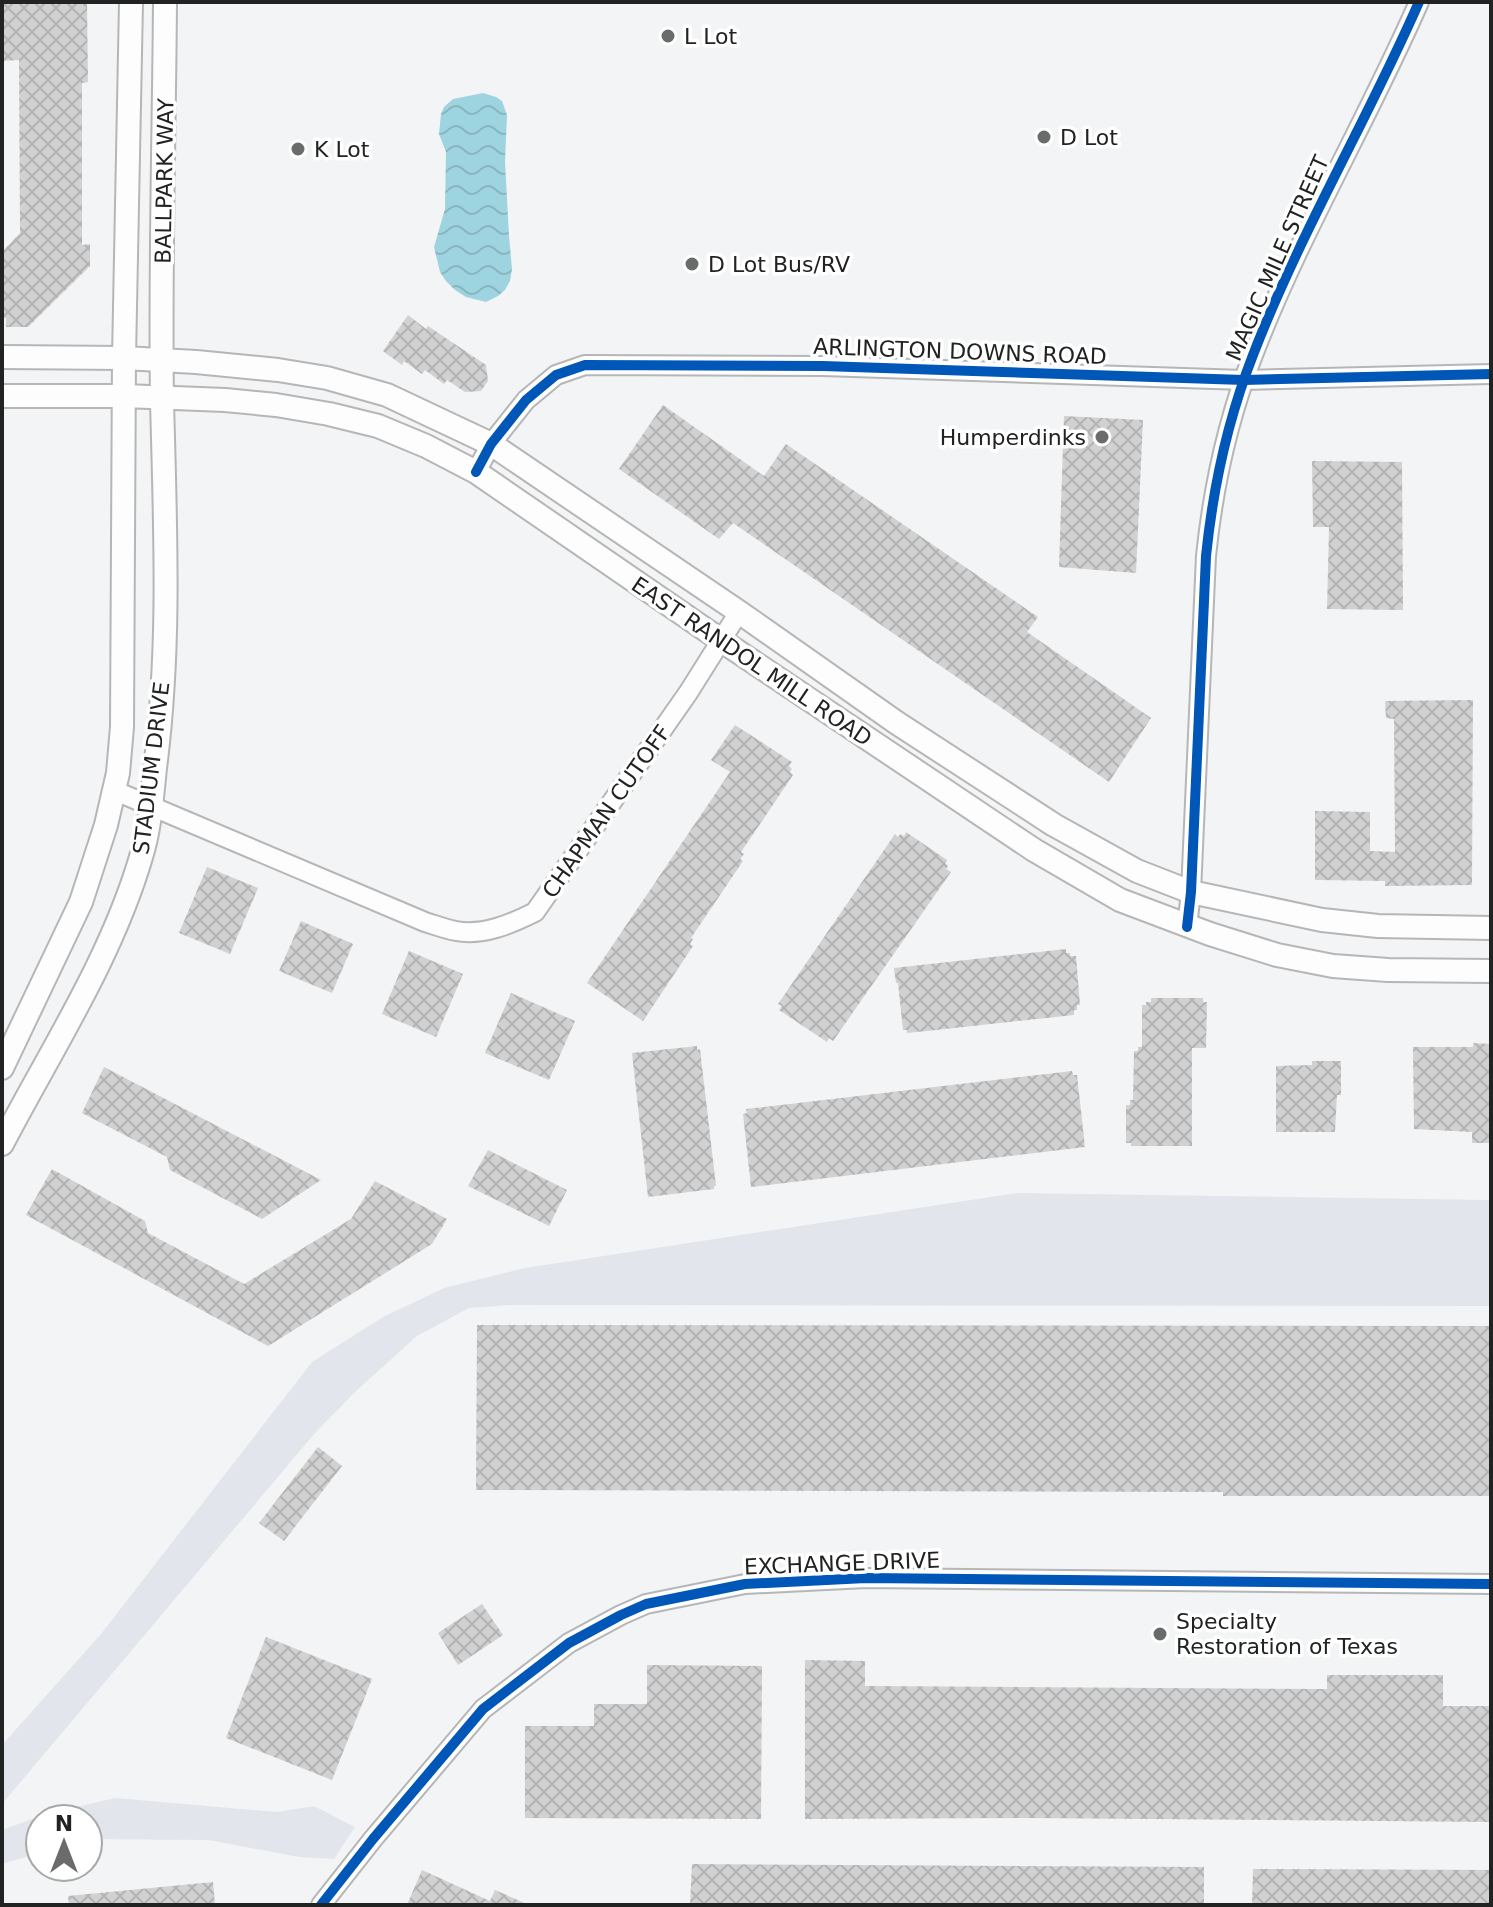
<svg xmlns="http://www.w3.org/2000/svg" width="1493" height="1907" font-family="'DejaVu Sans',sans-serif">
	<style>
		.built { fill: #e2e5eb }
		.water { fill: url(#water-waves) }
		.building { fill: url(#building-cross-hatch) }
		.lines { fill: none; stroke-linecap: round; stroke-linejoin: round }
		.minor-casing { stroke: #b6b6b7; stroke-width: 22 }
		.major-casing { stroke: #b6b6b7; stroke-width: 26 }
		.minor { stroke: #fdfdfe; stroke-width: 18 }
		.major { stroke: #fdfdfe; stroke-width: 22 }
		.cycleway-casing { stroke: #fff; stroke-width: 15 }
		.cycleway { stroke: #0057b8; stroke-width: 10 }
		.poi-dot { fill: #6a6c6c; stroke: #fff; stroke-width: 3 }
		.labels { text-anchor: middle; stroke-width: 7; stroke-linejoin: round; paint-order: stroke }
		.poi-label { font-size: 22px; fill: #212222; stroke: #fff; text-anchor: start }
		.street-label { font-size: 22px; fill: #212222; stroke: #fff }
	</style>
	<defs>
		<pattern id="water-waves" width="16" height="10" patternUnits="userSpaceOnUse" patternTransform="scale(2)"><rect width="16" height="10" fill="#9ed4e0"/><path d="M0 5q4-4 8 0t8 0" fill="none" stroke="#88b6c0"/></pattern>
		<pattern id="building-cross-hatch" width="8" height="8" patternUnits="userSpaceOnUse" patternTransform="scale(2)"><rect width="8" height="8" fill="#d1d1d2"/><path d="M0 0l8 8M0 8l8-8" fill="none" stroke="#b3b3b4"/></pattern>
	</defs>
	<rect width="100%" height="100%" fill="#f3f4f5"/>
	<g class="built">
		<polygon points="1017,1193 1491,1200 1491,1306 511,1305 469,1308 417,1336 356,1391 315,1433 2,1804 2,1745 101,1634 312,1362 383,1317 444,1288 525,1268"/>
		<polygon points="115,1798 277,1812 314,1806 355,1827 334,1859 299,1857 209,1840 88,1839 88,1819 40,1819 40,1853 2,1864 2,1830 43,1815"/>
	</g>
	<polygon class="water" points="483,93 496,97 502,101 507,115 505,162 509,236 512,269 510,281 505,290 498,296 486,302 466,297 455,290 446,281 440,272 434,247 445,209 446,152 439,134 441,114 444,107 453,99"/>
	<g class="building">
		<polygon points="2,2 87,2 88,82 82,83 82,245 90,244 90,266 28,327 6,327 6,318 2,318 2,252 20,233 19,60 2,61"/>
		<polygon points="408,315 426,329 428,326 486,365 488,381 481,391 465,392 447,380 444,384 425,370 422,374 404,361 402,365 383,351"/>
		<polygon points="663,405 764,476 786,444 1038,617 1027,632 1151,718 1109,782 733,523 719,539 619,469"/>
		<polygon points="1064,416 1143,420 1136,573 1059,567"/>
		<polygon points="1312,461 1402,462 1403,610 1327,609 1329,527 1313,527"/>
		<polygon points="1473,700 1472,885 1385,886 1385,881 1315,880 1315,811 1370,812 1370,851 1395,852 1394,719 1386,718 1385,701"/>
		<polygon points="735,725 792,762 789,766 792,769 790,772 793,775 741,852 744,854 740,859 743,861 691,938 693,939 690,944 693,946 643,1021 587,983 730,772 711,760"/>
		<polygon points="906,832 947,860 945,863 948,866 946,869 951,872 833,1041 829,1038 827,1042 779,1010 782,1006 778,1004 895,834 898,837 900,834 904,836"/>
		<polygon points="207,867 258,888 230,954 179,933"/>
		<polygon points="301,921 353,944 332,993 279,971"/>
		<polygon points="1066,949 1066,953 1070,953 1070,956 1076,956 1080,1005 1077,1005 1077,1010 1074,1010 1074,1015 927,1031 907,1033 907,1030 903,1030 898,983 896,983 894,968"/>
		<polygon points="409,951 463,974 436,1037 382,1014"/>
		<polygon points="511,993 575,1021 549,1080 485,1053"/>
		<polygon points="1151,998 1203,998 1203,1002 1207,1002 1206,1048 1192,1048 1192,1146 1131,1146 1131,1143 1126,1143 1126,1105 1130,1105 1130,1100 1133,1100 1134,1051 1138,1051 1138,1047 1142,1047 1142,1005 1146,1005 1146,1002 1151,1002"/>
		<polygon points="1473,1043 1491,1044 1491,1143 1472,1143 1472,1132 1414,1129 1413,1047 1473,1047"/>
		<polygon points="697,1046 697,1050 700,1049 716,1186 714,1186 714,1189 648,1197 632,1053"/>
		<polygon points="1312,1061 1341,1061 1341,1095 1337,1095 1335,1132 1276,1132 1276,1066 1312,1065"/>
		<polygon points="104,1067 321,1180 262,1219 170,1170 167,1157 82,1113"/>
		<polygon points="1072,1071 1073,1075 1077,1075 1085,1147 751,1187 743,1114 747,1113 746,1109"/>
		<polygon points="488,1150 567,1190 549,1226 468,1186"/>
		<polygon points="52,1169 145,1221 148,1233 244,1284 351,1219 375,1181 447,1219 432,1244 268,1346 26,1215"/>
		<polygon points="477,1325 1491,1326 1491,1496 1223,1496 1223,1492 476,1490"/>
		<polygon points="318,1447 342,1466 284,1541 259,1523"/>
		<polygon points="482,1604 503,1635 458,1665 438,1633"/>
		<polygon points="266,1637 372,1679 332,1780 226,1738"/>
		<polygon points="805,1660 865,1661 865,1686 1327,1689 1327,1675 1443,1675 1443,1706 1491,1706 1491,1822 1030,1818 805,1819"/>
		<polygon points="647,1665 762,1666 761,1819 525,1818 525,1726 594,1726 594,1704 647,1704"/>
		<polygon points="692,1864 1204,1867 1204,1905 690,1905"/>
		<polygon points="1253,1869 1491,1870 1491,1905 1252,1905"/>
		<polygon points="422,1870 490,1901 495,1890 529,1905 407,1905"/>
		<polygon points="213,1882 215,1905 69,1905 68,1896"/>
	</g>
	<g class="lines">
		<g class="minor-casing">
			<g id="minor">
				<polyline points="476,472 491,444 526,400 556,375 585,365 823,366 1244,380 1491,374"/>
				<path d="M113,790L425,922C435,925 445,929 456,931C483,936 511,924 535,912L688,693L739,612"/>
				<path d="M1187,927L1191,892L1206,556C1213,488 1228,419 1253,355C1300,233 1367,121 1419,2"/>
				<polyline points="321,1905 373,1839 483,1709 569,1643 621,1615 646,1604 745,1584 866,1578 1491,1584"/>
			</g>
		</g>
		<g class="major-casing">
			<g id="major">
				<polyline points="2,357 124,358 196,362 278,370 327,378 387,395 491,444 739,612 897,723 1054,825 1137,871 1191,892 1322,920 1378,926 1491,928"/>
				<polyline points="2,396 124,396 225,400 276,405 329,414 378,426 426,446 476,472 722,641 1034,850 1120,900 1210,934 1277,955 1333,966 1388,970 1491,971"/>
				<polyline points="2,1068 81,902 106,825 118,773 122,727 124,358 131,2"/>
				<path d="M2,1144C51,1050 111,959 141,857C150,829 152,797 155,768C171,645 165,523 162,400C160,268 164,135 165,2"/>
			</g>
		</g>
		<use href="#minor" class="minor"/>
		<use href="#major" class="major"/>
		<g class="cycleway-casing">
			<g id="cycleway">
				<polyline points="476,472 491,444 526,400 556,375 585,365 823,366 1244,380 1491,374"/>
				<path d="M1187,927L1191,892L1206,556C1213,488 1228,419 1253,355C1300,233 1367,121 1419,2"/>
				<polyline points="321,1905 373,1839 483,1709 569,1643 621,1615 646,1604 745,1584 866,1578 1491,1584"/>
			</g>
		</g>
		<use href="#cycleway" class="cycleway"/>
	</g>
	<g class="poi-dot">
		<circle cx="668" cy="36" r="8"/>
		<circle cx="1044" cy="137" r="8"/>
		<circle cx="298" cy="149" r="8"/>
		<circle cx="692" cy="264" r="8"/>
		<circle cx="1102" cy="437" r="8"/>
		<circle cx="1160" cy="1634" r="8"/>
	</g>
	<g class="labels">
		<g class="poi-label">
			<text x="684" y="44">L Lot</text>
			<text x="1060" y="145">D Lot</text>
			<text x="314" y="157">K Lot</text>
			<text x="708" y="272">D Lot Bus/RV</text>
			<text x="1086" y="445" text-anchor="end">Humperdinks</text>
			<text x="1176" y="1629">Specialty<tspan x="1176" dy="25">Restoration of Texas</tspan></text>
		</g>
		<g class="street-label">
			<text transform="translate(164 181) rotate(-89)" y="8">BALLPARK WAY</text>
			<text transform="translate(1277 258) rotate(-66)" y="8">MAGIC MILE STREET</text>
			<text transform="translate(960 351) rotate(2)" y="8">ARLINGTON DOWNS ROAD</text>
			<text transform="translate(752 661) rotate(34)" y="8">EAST RANDOL MILL ROAD</text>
			<text transform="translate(151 768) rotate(-83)" y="8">STADIUM DRIVE</text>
			<text transform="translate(606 811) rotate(-55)" y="8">CHAPMAN CUTOFF</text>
			<text transform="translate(842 1563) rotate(-2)" y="8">EXCHANGE DRIVE</text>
		</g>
	</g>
	<rect width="1493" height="1907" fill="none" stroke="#212222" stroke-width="8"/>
	<g transform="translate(64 1843)"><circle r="38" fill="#ffffff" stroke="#a6a7a7" stroke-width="2"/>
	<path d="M0-6L14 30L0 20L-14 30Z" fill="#6a6c6c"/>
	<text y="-12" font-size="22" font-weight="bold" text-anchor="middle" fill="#212222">N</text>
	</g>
</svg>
